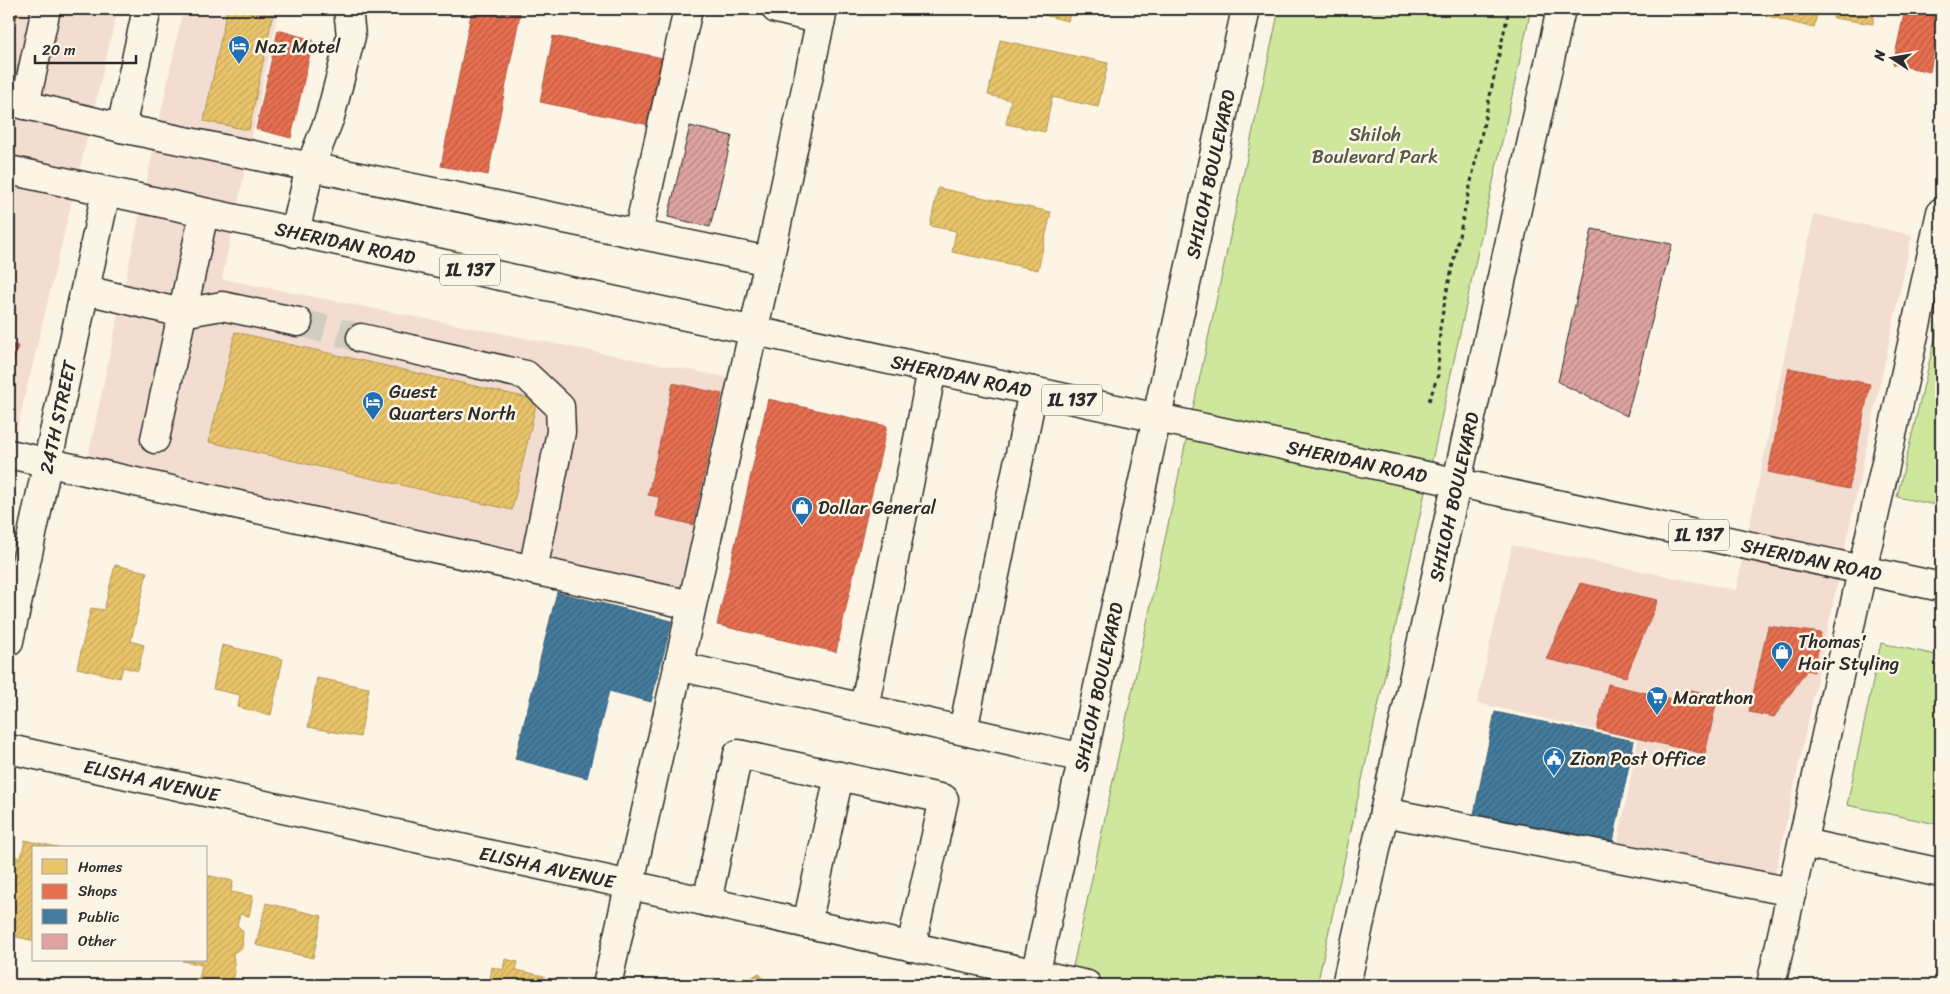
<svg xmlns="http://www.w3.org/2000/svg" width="1950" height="994" font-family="Sriracha,sans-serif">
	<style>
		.built { fill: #f3ddd1 }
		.green { fill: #cee79d; stroke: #7c8964 }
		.homes { fill: url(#homes-hatch); stroke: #b09657 }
		.shops { fill: url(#shops-hatch); stroke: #af5b46 }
		.public { fill: url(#public-hatch); stroke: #3d637b }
		.building { fill: url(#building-hatch); stroke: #2b2b2b }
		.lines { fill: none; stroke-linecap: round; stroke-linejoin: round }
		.minor-tunnel { stroke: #d2cdc0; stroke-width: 28; stroke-dasharray: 28 14; stroke-linecap: butt }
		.minor-casing { stroke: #2b2b2b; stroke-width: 31 }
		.major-casing { stroke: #2b2b2b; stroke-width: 31 }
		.path { stroke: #2b2b2b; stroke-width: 3; stroke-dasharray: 4 4; stroke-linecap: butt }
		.minor { stroke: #fcf5e5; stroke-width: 28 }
		.major { stroke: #fcf5e5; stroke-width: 28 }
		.labels { text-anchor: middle; stroke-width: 5; stroke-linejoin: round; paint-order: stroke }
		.shield { fill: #fcf5e5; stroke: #6a6863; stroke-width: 1 }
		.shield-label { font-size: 18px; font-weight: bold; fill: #2b2b2b }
		.poi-label { font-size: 19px; fill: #2b2b2b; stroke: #fcf5e5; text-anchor: start }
		.park-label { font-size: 19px; fill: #545a48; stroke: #fcf5e5 }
		.street-label { font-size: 19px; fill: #2b2b2b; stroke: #fcf5e5 }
	</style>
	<defs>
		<pattern id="homes-hatch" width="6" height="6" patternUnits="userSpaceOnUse" patternTransform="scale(1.25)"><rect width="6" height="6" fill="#e9c46a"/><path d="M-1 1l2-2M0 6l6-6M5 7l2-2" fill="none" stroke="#c8a95c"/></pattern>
		<pattern id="shops-hatch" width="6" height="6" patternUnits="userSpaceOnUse" patternTransform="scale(1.25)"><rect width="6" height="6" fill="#e76f51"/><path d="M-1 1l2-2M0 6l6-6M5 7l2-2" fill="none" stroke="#bb5b43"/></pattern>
		<pattern id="public-hatch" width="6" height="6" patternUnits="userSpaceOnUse" patternTransform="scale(1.25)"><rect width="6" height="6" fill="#457b9d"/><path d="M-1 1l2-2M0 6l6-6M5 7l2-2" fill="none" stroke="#3a6580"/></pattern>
		<pattern id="building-hatch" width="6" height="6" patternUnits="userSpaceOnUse" patternTransform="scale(1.25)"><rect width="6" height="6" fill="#dea4a1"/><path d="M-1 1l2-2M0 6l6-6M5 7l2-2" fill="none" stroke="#b48683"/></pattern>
	</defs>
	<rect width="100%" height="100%" fill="#fcf5e5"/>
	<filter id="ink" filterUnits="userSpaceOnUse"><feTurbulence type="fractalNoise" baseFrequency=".02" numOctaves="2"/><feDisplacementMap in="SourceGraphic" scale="10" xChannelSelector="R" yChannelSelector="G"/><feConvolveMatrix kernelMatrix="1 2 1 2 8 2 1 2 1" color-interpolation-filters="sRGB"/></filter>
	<g filter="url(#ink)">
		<g class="built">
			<polygon points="9,9 118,9 15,438 9,437"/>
			<polygon points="183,9 279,9 222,279 731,378 681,592 88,457"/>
			<polygon points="1814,214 1912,235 1774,880 1617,847 1638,740 1477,703 1512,545 1736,590"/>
		</g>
		<g class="green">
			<polygon points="1279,9 1531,9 1317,985 1069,985"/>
			<polygon points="1941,320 1941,506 1897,497 1939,322"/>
			<polygon points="1881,643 1941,656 1941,825 1847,805"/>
		</g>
		<g class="homes">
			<polygon points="227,9 274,9 249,130 204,121"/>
			<polygon points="1019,9 1071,9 1068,21"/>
			<polygon points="1748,9 1818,9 1814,28 1748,11"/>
			<polygon points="1835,9 1874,9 1873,24 1833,18"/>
			<polygon points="1000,40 1108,63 1098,107 1052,97 1045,132 1006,124 1011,100 988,95"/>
			<polygon points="938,188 1051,212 1038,270 952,252 956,231 930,226"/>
			<polygon points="235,332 537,400 512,510 209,442"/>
			<polygon points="115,565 147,572 131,641 144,645 138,671 123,667 120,678 77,668 91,608 104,610"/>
			<polygon points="222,645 283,659 271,715 238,707 240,695 213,689"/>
			<polygon points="317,678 369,688 360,737 308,727"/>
			<polygon points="25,840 61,848 34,848 34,941 9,935 11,895 9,894 9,855 21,858"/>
			<polygon points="206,875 233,881 231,892 253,896 249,916 240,914 237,925 243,931 242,948 233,953 235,972 232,985 199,979 202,965 182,961 206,960"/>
			<polygon points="266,903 322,916 313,958 256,945"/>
			<polygon points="505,959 518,962 516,970 544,976 543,985 489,985 492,967 503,970"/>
			<polygon points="759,973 764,980 785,985 739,985"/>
		</g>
		<g class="shops">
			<polygon points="9,9 18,9 9,56"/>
			<polygon points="472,9 521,9 488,175 441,166"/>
			<polygon points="1905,9 1941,9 1930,72 1893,64"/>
			<polygon points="278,30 313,40 291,138 256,129"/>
			<polygon points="553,36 663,58 649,125 540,102"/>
			<polygon points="9,344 18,346 9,381"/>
			<polygon points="1789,368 1870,384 1849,489 1768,472"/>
			<polygon points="673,383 722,394 693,525 656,516 659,497 648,495"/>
			<polygon points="768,399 887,426 836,652 717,625"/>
			<polygon points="1580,583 1658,600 1626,677 1546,659"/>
			<polygon points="1768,626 1821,633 1814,672 1807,670 1774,717 1749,712"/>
			<polygon points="1608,684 1684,702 1687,689 1718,696 1705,754 1597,729"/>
		</g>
		<g class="public">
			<polygon points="557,592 672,621 651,702 609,691 587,778 515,759"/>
			<polygon points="1495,712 1634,741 1613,842 1474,814"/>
		</g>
		<g class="building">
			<polygon points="690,126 732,136 710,227 668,217"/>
			<polygon points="1592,229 1672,244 1627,416 1558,382"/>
		</g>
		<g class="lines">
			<polyline class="minor-tunnel" points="298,322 361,338"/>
			<g class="minor-casing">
				<g id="minor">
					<polyline points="776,9 821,20"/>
					<polyline points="9,101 121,128 769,261 607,985"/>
					<polyline points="25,105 46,9"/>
					<polyline points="121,128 147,9"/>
					<polyline points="295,233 310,167 330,117 351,36 348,9"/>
					<polyline points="638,234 688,9"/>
					<polyline points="769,261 823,9"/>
					<polyline points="86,290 182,313 222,306 298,322"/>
					<polyline points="361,338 526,375 560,407 561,432 533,570"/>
					<polyline points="155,439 204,213"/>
					<polyline points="9,454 691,605"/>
					<path id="s1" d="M9,641L106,192"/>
					<polyline points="678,666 1083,758"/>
					<polyline points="864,708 932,370"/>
					<polyline points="963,730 1033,391"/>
					<path id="s2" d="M9,749L1087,985"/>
					<polyline points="1384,812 1792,892"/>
					<polyline points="1803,843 1941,873"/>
					<polyline points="707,902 738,754 944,799 911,947"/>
					<polyline points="807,924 839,776"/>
					<path id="s3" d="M1033,985L1246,9"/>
					<path id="s4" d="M1346,985L1561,9"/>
					<polyline points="1771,985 1941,212"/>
				</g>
			</g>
			<g class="major-casing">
				<g id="major">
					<path id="s5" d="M9,170L1941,587"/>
				</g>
			</g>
			<polyline class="path" points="1429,401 1438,375 1440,328 1445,300 1509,9"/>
			<use href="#minor" class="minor"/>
			<use href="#major" class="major"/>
		</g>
	</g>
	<defs>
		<g id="hotel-pin" transform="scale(1.125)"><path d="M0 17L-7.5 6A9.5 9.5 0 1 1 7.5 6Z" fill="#1f6fb2" stroke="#fcf5e5"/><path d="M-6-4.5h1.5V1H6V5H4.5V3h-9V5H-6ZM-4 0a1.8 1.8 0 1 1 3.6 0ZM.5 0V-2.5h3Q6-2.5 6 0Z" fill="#fff"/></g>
		<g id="shop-pin" transform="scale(1.125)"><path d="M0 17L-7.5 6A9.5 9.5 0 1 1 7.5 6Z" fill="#1f6fb2" stroke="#fcf5e5"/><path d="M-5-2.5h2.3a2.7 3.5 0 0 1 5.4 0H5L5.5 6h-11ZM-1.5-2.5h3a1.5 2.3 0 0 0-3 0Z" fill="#fff"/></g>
		<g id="supermarket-pin" transform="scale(1.125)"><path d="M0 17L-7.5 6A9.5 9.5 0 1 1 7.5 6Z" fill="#1f6fb2" stroke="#fcf5e5"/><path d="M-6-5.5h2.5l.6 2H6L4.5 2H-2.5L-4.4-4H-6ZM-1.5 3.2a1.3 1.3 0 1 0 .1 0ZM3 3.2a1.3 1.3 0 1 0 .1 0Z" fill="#fff"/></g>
		<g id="civic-pin" transform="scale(1.125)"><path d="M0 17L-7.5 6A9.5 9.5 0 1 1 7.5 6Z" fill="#1f6fb2" stroke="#fcf5e5"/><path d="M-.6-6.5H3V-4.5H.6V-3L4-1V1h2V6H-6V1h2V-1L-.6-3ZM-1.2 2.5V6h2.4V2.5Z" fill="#fff"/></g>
	</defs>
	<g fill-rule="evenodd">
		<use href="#hotel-pin" x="239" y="46"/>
		<use href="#hotel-pin" x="373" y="402"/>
		<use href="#shop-pin" x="802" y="507"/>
		<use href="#shop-pin" x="1782" y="652"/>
		<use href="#supermarket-pin" x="1657" y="697"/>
		<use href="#civic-pin" x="1554" y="758"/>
	</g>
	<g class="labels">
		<g class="shield">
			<rect x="440" y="254.5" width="60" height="31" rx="4"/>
			<rect x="1042" y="384.5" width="60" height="31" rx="4"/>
			<rect x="1669" y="519.5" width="60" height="31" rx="4"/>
		</g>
		<g class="shield-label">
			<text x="470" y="276">IL 137</text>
			<text x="1072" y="406">IL 137</text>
			<text x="1699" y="541">IL 137</text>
		</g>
		<g class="poi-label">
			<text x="255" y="53">Naz Motel</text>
			<text x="389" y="398">Guest<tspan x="389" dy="22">Quarters North</tspan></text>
			<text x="818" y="514">Dollar General</text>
			<text x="1798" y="648">Thomas'<tspan x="1798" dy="22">Hair Styling</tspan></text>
			<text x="1673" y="704">Marathon</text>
			<text x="1570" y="765">Zion Post Office</text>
		</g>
		<g class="park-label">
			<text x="1375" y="141">Shiloh<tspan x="1375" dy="22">Boulevard Park</tspan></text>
		</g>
		<g class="street-label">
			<text dy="7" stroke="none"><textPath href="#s3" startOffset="830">SHILOH BOULEVARD</textPath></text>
			<text dy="7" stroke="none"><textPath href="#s5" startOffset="344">SHERIDAN ROAD</textPath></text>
			<text dy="7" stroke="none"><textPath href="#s5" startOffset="974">SHERIDAN ROAD</textPath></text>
			<text dy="7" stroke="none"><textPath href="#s1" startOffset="229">24TH STREET</textPath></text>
			<text dy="7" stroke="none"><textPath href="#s5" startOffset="1379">SHERIDAN ROAD</textPath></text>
			<text dy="7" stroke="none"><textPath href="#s4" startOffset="500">SHILOH BOULEVARD</textPath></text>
			<text dy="7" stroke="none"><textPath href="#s5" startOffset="1844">SHERIDAN ROAD</textPath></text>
			<text dy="7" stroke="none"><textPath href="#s3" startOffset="305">SHILOH BOULEVARD</textPath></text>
			<text dy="7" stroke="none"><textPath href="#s2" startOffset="146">ELISHA AVENUE</textPath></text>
			<text dy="7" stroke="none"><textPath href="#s2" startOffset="551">ELISHA AVENUE</textPath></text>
		</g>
	</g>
	<rect width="1950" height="994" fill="none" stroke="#fcf5e5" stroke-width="30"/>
	<rect x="15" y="15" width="1920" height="964" fill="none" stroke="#2b2b2b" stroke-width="2" filter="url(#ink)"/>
	<rect x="32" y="846" width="175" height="115" fill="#fcf5e5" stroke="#a8a49b"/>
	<rect x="42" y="859" width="25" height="15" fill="#e9c46a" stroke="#a8a49b"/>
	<text x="78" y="872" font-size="15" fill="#2b2b2b">Homes</text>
	<rect x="42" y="884" width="25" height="15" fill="#e76f51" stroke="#a8a49b"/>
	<text x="78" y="896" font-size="15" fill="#2b2b2b">Shops</text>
	<rect x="42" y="909" width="25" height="15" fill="#457b9d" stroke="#a8a49b"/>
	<text x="78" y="922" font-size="15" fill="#2b2b2b">Public</text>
	<rect x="42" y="934" width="25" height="15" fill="#dea4a1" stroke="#a8a49b"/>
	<text x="78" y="946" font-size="15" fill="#2b2b2b">Other</text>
	<g transform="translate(1892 58) rotate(282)" stroke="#fcf5e5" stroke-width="4" paint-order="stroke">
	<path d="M0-4L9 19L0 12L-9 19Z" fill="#2b2b2b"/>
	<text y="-8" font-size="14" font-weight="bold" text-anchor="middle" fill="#2b2b2b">N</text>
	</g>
	<path d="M35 55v8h101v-8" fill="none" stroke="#2b2b2b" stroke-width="2.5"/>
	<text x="42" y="55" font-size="15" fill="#2b2b2b" stroke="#fcf5e5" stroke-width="4" paint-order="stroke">20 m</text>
</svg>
